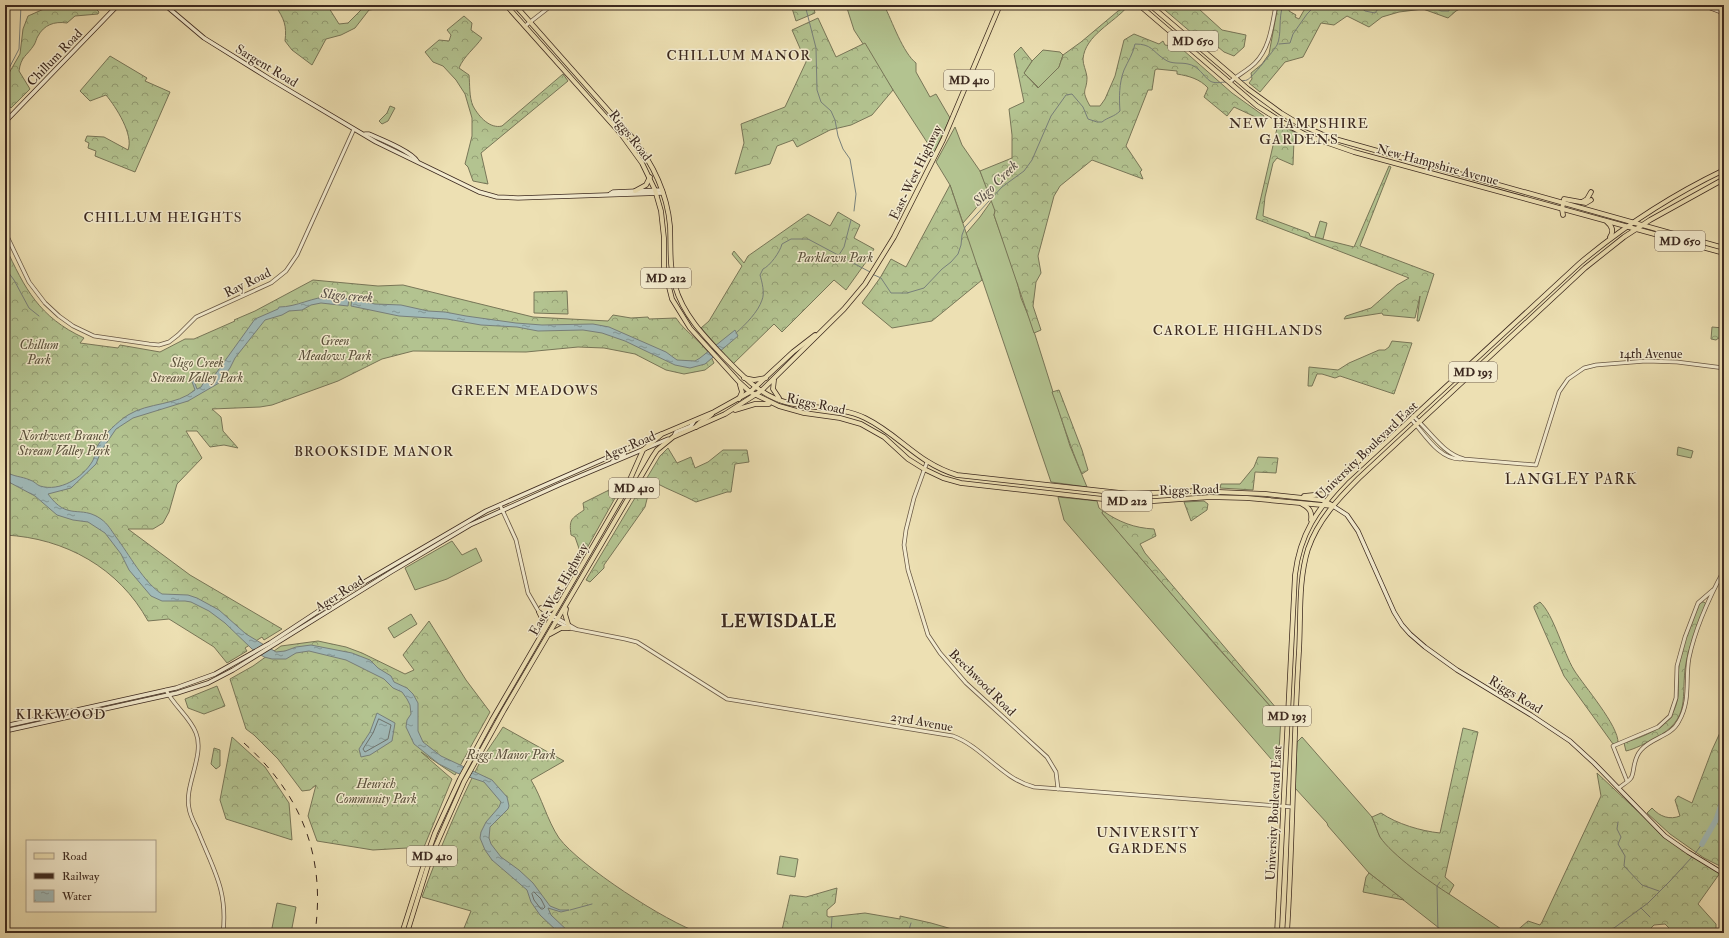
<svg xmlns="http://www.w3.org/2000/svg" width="1729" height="938" font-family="'IM FELL Double Pica',serif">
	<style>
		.grass { fill: #b3c390; stroke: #787658 }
		.forest { fill: url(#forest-crowns); stroke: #787658 }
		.water { fill: url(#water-ripples); stroke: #78807b }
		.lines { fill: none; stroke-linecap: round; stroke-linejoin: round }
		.shore { stroke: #6e726c; stroke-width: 1 }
		.stream { stroke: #78807b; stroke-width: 1 }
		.river { stroke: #a0bab9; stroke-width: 5.5 }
		.tertiary-casing { stroke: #685744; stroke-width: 4.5 }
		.secondary-casing { stroke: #3c291f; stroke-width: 5 }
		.primary-casing { stroke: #3c291f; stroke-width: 5.5 }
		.tertiary { stroke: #f3ebce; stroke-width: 3 }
		.secondary { stroke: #f3ebce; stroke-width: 3.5 }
		.primary { stroke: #ede0b3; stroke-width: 4 }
		.rail { stroke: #3c291f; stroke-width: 1; stroke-dasharray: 7 7; stroke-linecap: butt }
		.labels { text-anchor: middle; stroke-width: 3; stroke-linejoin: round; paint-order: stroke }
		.shield { fill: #f3ebce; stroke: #736354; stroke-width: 1 }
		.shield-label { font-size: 12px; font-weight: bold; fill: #3c291f }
		.street-label { font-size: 13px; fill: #3c291f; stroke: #f3ebce }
		.park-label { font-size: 13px; font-style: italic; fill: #5a503b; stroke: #f3ebce }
		.neighbourhood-label { font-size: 14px; letter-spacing: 1px; fill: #3c291f; stroke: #f3ebce }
		.water-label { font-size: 14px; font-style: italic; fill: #554d46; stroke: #f3ebce }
		.quarter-label { font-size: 15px; letter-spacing: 1px; fill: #3c291f; stroke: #f3ebce }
		.district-label { font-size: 17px; font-weight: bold; letter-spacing: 1px; fill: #3c291f; stroke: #f3ebce }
	</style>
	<defs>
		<pattern id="forest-crowns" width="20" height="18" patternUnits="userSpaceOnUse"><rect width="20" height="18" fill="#b3c390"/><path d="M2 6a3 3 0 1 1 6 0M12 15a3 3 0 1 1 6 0" fill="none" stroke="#939e75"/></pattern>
		<pattern id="water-ripples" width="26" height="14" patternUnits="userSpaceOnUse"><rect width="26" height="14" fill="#a0bab9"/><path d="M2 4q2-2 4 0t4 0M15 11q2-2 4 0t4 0" fill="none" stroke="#849796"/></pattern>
	</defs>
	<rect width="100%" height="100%" fill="#ede0b3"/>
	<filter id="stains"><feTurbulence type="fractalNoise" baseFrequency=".005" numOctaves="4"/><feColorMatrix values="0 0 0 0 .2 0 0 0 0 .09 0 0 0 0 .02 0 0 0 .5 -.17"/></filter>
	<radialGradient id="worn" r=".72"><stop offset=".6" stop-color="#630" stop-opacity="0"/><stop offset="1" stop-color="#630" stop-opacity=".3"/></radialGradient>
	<g class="grass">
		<path d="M846,5H884C892,21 903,53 916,63V72L930,97L936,94L950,118L934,153L854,30Z"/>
		<polygon points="1043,50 1060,52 1063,55 1059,67 1040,89 1024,73 1032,61"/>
		<polygon points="955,127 962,145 980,171 989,193 963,223 950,185 936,162"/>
		<polygon points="992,200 996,208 994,215 1016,277 1021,298 1031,322 1070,446 1087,487 1051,482 979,270 963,237 980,217"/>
		<polygon points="1320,221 1327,223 1323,239 1315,237"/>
		<polygon points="1678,447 1693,451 1691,458 1677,455"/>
		<polygon points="1058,497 1097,501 1099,508 1103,511 1102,513 1217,647 1281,718 1278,767 1064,520"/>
		<polygon points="452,541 462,555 476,548 482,561 447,579 415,590 405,568"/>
		<polygon points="411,614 417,624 394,638 388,628"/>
		<polygon points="1302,737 1372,817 1380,837 1394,852 1449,894 1507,933 1448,933 1439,928 1369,873 1328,826 1327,823 1295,788 1297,742"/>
		<polygon points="780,856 798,859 795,877 777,874"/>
		<polygon points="277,903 296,907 291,933 271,933"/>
	</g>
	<g class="forest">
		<path d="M53,5H92L99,12L98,14L75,16L67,23C54,21 44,25 38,36C36,39 36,42 34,45C27,56 21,56 19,71L30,89L11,108L5,101V80L20,54L23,29L28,16Z"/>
		<path d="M275,5H327L339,24L348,23L366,5H398L399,6L369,10L355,28L341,35L326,39L312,65L292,50L285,41C287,25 284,19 275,5Z"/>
		<polygon points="791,5 813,5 815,13 796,21"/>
		<polygon points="1159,5 1200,5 1200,10 1222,30 1246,35 1244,47 1234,56 1224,52 1211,41 1199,39"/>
		<polygon points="1278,5 1290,5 1289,11 1296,15 1295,17 1299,19 1307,5 1467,5 1456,11 1448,18 1423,9 1399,12 1382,17 1369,27 1347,16 1334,25 1321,23 1303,57 1285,62 1260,92 1249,83 1252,79 1251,73 1262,64 1269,54"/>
		<path d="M1128,6C1114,23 1085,35 1083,59C1083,65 1086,70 1087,77C1087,93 1080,88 1090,106H1100L1105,99L1115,76L1124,40L1134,34L1159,44L1163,41L1165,45L1171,46L1174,42L1232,93L1264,116V121L1234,107L1227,116L1204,97L1208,88C1200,79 1189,76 1177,74V71L1157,69L1155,70L1152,90H1148L1126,146L1142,170L1140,172L1143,179L1092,160L1060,186L1054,196L1038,256L1041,273L1036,282L1033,306L1041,330L1034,333L994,215L995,211L980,171L1012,158V135L1009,109L1024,102L1014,54L1021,47L1032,61L1024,73L1038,88L1059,67L1063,55L1081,42L1118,11Z"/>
		<path d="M464,16L472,23L471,30L482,38C475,48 464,56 459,68L469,75C470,85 469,97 473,106C479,117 490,129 502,126L563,74L568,81L481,153L488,184L473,181L468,167L465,164L472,136V118L465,94L456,80L443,66L433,62L425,52L439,40L449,41L451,35L447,30Z"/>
		<polygon points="818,18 836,57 865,43 893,90 872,115 851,125 830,130 797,147 793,140 777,146 770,164 735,174 744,143 741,124 785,107 806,62 792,30"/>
		<path d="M110,56L147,78L145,81L170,92L135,172L95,156L96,151L88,148L89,143L85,141L87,136L104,137L128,150C134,135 116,107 106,95L90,101L80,91Z"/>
		<polygon points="390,106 395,108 388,121 382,124 379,121 387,113"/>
		<polygon points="1278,124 1296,133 1294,140 1293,165 1277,158 1273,163 1265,197 1263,216 1309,233 1310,236 1354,247 1389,166 1391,167 1360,246 1434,274 1419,321 1417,321 1420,296 1415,318 1383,315 1382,313 1344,319 1346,316 1371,308 1397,285 1409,278 1256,219"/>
		<polygon points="950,185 982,280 932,321 892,328 862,303 880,278 891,259 906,267"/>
		<polygon points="838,212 860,225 854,238 874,249 866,262 846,290 834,280 782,332 774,324 733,364 701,328 709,321 742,266 732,254 734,251 744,263 748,256 808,214 830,226"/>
		<path d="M5,246C25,289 39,317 84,338L80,343L118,348L120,345L160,352L185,339H194L235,321L234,320L255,311L313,280L378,286L403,285L533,317L608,321L613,315L631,318L648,317L649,319L676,318C686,334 707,344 714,363L705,370L684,374L666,370L635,354L604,348L578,347L526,352L413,351L382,359L338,381L272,405L260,407L212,409L221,417L223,431L238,448L224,445L210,447L197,431H186L202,458L177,484L169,512L163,523L153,529H128L190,575L282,629L264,640L262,637L245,648L247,651L227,663L214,647L169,619L148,621C119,568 65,538 5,535Z"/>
		<polygon points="567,291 568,314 534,313 534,292"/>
		<polygon points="1712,327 1723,328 1723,335 1716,340 1711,339"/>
		<polygon points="1392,341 1412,343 1394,394 1340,376 1335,378 1322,374 1317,374 1312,386 1308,386 1309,367 1338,370 1349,363 1379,350 1385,350 1389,347"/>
		<path d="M1059,390L1082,450L1088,470L1082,474C1070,447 1062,419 1052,392Z"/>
		<path d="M668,448L677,463L691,457L695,468L708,462L723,450H747L749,462L735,464L731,492H727L696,502C683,495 669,490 656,483L648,495L645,507L604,565V568L590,582L586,580L660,456Z"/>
		<polygon points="1258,457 1278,458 1276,473 1255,472 1253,490 1220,488 1221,484 1240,484 1254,467"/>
		<path d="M613,488L619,491L582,557L575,537L571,535C569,519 571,519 584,510L583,503Z"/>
		<polygon points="1204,501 1208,504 1207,510 1191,521 1184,502"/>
		<path d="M1103,511C1119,522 1134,528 1154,529L1156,536L1140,544L1145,553L1277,709L1281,711L1283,717L1281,718C1220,651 1161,582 1102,513Z"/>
		<path d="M1540,602C1554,615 1563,652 1574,670C1584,686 1619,726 1618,743L1613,744L1564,676L1534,608V606Z"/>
		<path d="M1702,602H1704L1706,604C1699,623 1690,643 1686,663C1680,697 1693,718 1654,739C1646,743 1635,749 1626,751L1624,743C1650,734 1674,726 1678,696C1679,686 1677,675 1679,665C1682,644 1691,624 1699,604Z"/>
		<polygon points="429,621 466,680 490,712 455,775 421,752 452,779 424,847 373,850 317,841 308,816 316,785 310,790 302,791 278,759 254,735 246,729 230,679 253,666 281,646 318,641 346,647 362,653 405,674 414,670 403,655"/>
		<polygon points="217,686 225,706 204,714 188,708 185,699"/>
		<path d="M1724,724V868L1704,858L1670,834L1647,813L1652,808C1660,817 1670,820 1680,816L1675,800L1678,796L1692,803L1712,750Z"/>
		<path d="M503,727L564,761L531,780C542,798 547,820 559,838C580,866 666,922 700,933H462L471,911L422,897C439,851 457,807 479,764C487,750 495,740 503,727Z"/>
		<path d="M1463,728L1478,732L1445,877L1454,885L1449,894C1431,883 1391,854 1380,837C1377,831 1375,823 1372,817L1381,813C1397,824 1421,831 1440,833Z"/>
		<polygon points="232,737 265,767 289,803 292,840 226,819 220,800"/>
		<polygon points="214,748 220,750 220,766 216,769 211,764"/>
		<polygon points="1597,773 1662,834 1720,873 1698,904 1716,924 1716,933 1674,933 1665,924 1654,925 1646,933 1514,933 1528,921 1540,925 1542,922 1601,796"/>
		<polygon points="1369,873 1404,900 1363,892 1366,877"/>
		<polygon points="837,888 835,903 827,910 827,916 829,917 865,913 900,919 900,916 931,923 966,933 773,933 782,930 790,895 806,897"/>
	</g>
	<g class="water">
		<path d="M332,296L349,299L348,306L321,303L311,305L302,310L289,311L282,315L265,320L235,358L230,368L219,383L188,401L133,418L116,429L101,451L96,464L71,488L48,494C68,522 80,504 101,519C108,524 111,530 116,537C129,554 144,583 162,594L188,595L197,598L219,610L246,634L276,652L285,651L296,647L311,645L352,653L370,660L378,668L391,676L394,682L407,688L413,694L418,703V731L423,742L441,756L492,780L507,797L509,806L508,809L490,827L489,838L491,844L501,857L519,870L533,883L550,906L560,910H569L561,912L548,908L551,915L570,933H559L540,915L531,902L527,890L492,860L485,850L480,838L481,832L486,822L499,807L501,802L484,782L457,773L439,764L414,744L406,727L407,720L411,714L410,705L407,699L402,692L393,688L384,679L346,660L309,651L296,653L286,659H272L264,657L252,649L225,623L209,611L191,602L185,601H162L151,596L129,570L121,554L105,533L88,522L73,520L57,515L35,496L5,480V471C13,477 21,476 30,480C34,481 37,485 40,486C60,492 82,478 92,462C96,456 94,450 98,445C106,433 116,423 128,415C149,402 176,406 195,390L191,379V372H194L193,378L197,389L201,387L204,382L210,380L214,376L255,319L278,309L279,307C297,307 312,297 332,296Z"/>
		<polygon points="352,299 375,304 401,305 428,311 445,312 466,316 516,323 542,325 593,324 609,327 625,334 666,352 677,360 695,361 700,358 735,330 738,336 705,364 690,368 675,365 625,341 602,333 583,330 538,331 517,327 481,325 447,319 399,316 351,306"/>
		<polygon points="377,713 395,723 392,741 370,755 361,757 359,749 370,732"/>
	</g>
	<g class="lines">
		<g class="shore">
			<polygon points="379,719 391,725 388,739 365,752 363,749 373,733"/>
			<polygon points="534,892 541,899 545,907 543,909 541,909 534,900 532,894"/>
		</g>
		<g class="stream">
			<polyline points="805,5 816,48 817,90 821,102 831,111 835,120 838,136 843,149 850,159 856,194 854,211"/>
			<polyline points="1358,5 1365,11 1375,13 1381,5"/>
			<polyline points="1429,5 1441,11 1449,11 1450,5"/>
			<polyline points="1279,44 1290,43 1293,34 1307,14 1316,5"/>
			<polyline points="5,76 19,49 21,5"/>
			<path d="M1241,81C1243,80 1245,81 1247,80C1252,78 1274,50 1277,45C1282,35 1278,18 1283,5"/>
			<polyline points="839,255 844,247 851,220"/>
			<polyline points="5,268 14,280 29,308 39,316"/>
			<path d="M872,274L881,278L891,293H907L924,288L942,269L951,262L958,254L961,245L962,235L965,227L1002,187L1024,171L1032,160L1051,116L1066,95L1072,94L1083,107L1088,119L1097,122H1102C1108,117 1114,117 1120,111C1119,98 1119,83 1124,70C1128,61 1133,54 1135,44C1152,44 1152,51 1164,59C1172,65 1180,62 1188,64C1199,66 1203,76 1210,81C1215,84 1221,82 1226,82"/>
			<path d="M736,333C746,324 758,312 762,300C765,293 762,282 760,275L763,269C770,266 780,252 782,244L791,239H808L870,272"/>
			<polyline points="1618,822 1617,829 1621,837 1618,844 1625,856 1624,866 1642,885 1659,891"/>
			<polyline points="1694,855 1702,844"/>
			<polyline points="1641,908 1650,917"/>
			<polyline points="570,910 592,904"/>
			<polyline points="831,933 832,917"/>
			<polyline points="908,933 911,923"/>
			<polyline points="1438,933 1437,886 1440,882"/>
			<polyline points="1593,933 1614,928 1648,903 1670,881 1692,857"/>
		</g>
		<polyline class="river" points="1702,844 1716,820 1724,797"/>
		<g class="tertiary-casing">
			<g id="tertiary">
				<polyline points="525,26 552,5"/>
				<path d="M1230,82C1238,75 1248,70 1255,63C1270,48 1272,25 1276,5"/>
				<polyline points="5,232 29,282 45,303 59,316 73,326 94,336 149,344 159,345 169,342 178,335 196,317 271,283 286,271 297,255 354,129"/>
				<path d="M1413,416C1430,431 1442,453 1464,459L1536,465L1559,392L1568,379L1584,368L1596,365L1646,361L1677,362L1724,368"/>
				<path d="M1411,419C1424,433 1439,460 1461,459"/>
				<polyline points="927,462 914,498 906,530 904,545 908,570 928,635 940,653 966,683 1047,757 1056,772 1058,789"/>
				<path d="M500,505L516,540L528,593L539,612L569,628L625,639L637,642L727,699L953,736C983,747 1002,779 1034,787L1292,807"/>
				<polyline points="543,610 576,629"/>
				<path d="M166,690C174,706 190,717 196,733C205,755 184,786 189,808C190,816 195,824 198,831C213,869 228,890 223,933"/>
				<polyline points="1627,781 1613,746 1658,727 1670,716 1676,698 1677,666 1685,637 1698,603 1713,590"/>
				<path d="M1619,788C1622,785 1628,782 1631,778C1635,772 1632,760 1641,750C1652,737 1671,737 1679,721C1691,700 1685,680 1689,658C1695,629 1710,596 1724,570"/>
			</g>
		</g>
		<g class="secondary-casing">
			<g id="secondary">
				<polyline points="165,5 204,38 270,79 376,142 479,192 497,197 518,198 663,193"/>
				<polyline points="1703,5 1724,13"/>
				<polyline points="5,122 118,5"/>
				<path d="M365,134H369C380,139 411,151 417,161"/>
				<polyline points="610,194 613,192 662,190"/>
				<polyline points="674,436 676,432 691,426 694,421"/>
				<polyline points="613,461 624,455 625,450"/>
				<polyline points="1333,506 1347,515 1358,531 1394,612 1402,625 1410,634 1425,647 1457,670 1531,715 1570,741 1594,763 1665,836 1688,852 1724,874"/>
				<polyline points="5,726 176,688 215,674 270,643 349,591 486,511 661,434"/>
				<polyline points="5,731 177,693 208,683 233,670 391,572 470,525 561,484 668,439"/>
			</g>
		</g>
		<g class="primary-casing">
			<g id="primary">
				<polyline points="506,5 621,134 642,163 655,190 661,211 664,238 664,267 672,299 690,328 739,382 750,392 779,406 804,413 840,418 861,424 884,437 908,459 924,469 943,478 961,483 1121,501 1154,501 1210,497 1247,498 1333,506"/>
				<path d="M515,5L631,136C652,162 667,192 670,226C671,247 669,266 675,286C683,314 703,335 723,356C742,375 758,394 785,402C811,409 840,406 865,418C900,435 917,463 957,475L1130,494L1195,491L1266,494L1322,500L1332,505"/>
				<polyline points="1139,5 1257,106 1282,122 1308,136 1354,152 1724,253"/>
				<polyline points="1150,5 1248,89 1281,113 1301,125 1328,137 1724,248"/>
				<polyline points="635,191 646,185 650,177"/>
				<polyline points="1582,202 1587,199 1591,192"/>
				<polyline points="1563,215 1562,209 1564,199 1586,203 1591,200"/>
				<path d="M1607,222C1612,226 1614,231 1610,237"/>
				<polyline points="744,378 754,380 766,378"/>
				<polyline points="774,380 773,389 779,398"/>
				<polyline points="739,399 742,392 740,385"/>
				<polyline points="735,410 755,404 769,404"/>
				<path d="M696,427C700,420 707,419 712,414"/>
				<polyline points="1304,496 1324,494 1338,485"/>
				<path d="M1302,504C1310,508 1312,512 1311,520"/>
				<polyline points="541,608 550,610 557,605"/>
				<polyline points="566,609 565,614 568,624"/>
				<polyline points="539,612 544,622 543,631"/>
				<polyline points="550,634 561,628 569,628"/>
				<polyline points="402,933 425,861 435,833 460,779 492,720 624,493 643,450 662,434 714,412 750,392 793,352 815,335"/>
				<polyline points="407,933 430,859 464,782 504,710 653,456 657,450 673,437 725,414 761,391 844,309 865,284 894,237 943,140 1000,5"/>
				<path d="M1277,933L1295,575C1300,534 1317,509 1345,480L1580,263C1624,226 1672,195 1724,170"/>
				<path d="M1287,933C1293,839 1293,745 1299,651C1301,618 1298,581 1308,549C1318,520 1338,499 1359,478L1585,268L1624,237L1650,220L1724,179"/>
			</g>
		</g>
		<use href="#tertiary" class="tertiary"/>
		<use href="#secondary" class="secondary"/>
		<use href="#primary" class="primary"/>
		<path class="rail" d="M244,743C301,794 326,856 315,933"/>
	</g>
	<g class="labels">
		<g class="shield">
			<rect x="1168" y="31" width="50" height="20" rx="3"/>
			<rect x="944" y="70" width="50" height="20" rx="3"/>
			<rect x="1655" y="231" width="50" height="20" rx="3"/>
			<rect x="641" y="268" width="50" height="20" rx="3"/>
			<rect x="1449" y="362" width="48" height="20" rx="3"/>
			<rect x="609" y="478" width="50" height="20" rx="3"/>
			<rect x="1102" y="491" width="50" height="20" rx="3"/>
			<rect x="1263" y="706" width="48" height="20" rx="3"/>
			<rect x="407" y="846" width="50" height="20" rx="3"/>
		</g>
		<g class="shield-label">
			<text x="1193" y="45">MD 650</text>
			<text x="969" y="84">MD 410</text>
			<text x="1680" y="245">MD 650</text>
			<text x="666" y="282">MD 212</text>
			<text x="1473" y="376">MD 193</text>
			<text x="634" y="492">MD 410</text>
			<text x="1127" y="505">MD 212</text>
			<text x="1287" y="720">MD 193</text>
			<text x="432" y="860">MD 410</text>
		</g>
		<g class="street-label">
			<text transform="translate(54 57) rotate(-46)" y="5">Chillum Road</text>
			<text transform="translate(267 65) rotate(31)" y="5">Sargent Road</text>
			<text transform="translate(631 135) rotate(52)" y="5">Riggs Road</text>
			<text transform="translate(1438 164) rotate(15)" y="5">New Hampshire Avenue</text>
			<text transform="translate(915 172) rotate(-64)" y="5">East-West Highway</text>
			<text transform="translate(247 282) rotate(-26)" y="5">Ray Road</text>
			<text x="1651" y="358">14th Avenue</text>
			<text transform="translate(816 403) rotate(12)" y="5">Riggs Road</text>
			<text transform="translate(629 445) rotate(-23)" y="5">Ager Road</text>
			<text transform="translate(1366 450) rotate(-44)" y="5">University Boulevard East</text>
			<text transform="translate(1189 489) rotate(-2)" y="5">Riggs Road</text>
			<text transform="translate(558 589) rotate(-60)" y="5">East-West Highway</text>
			<text transform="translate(339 593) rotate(-32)" y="5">Ager Road</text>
			<text transform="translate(983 682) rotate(45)" y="5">Beechwood Road</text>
			<text transform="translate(1516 694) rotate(31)" y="5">Riggs Road</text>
			<text transform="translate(922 721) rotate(10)" y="5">23rd Avenue</text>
			<text transform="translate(1273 813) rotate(-87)" y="5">University Boulevard East</text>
		</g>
		<g class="park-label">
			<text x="835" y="262">Parklawn Park</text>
			<text x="335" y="345">Green<tspan x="335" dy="15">Meadows Park</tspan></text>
			<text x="39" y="349">Chillum<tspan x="39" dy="15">Park</tspan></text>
			<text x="197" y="367">Sligo Creek<tspan x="197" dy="15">Stream Valley Park</tspan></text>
			<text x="64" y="440">Northwest Branch<tspan x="64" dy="15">Stream Valley Park</tspan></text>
			<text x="511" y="759">Riggs Manor Park</text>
			<text x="376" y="788">Heurich<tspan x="376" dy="15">Community Park</tspan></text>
		</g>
		<g class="neighbourhood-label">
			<text x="739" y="60">CHILLUM MANOR</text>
			<text x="1299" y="128">NEW HAMPSHIRE<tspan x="1299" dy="16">GARDENS</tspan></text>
			<text x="163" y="222">CHILLUM HEIGHTS</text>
			<text x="1238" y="335">CAROLE HIGHLANDS</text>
			<text x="525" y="395">GREEN MEADOWS</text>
			<text x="374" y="456">BROOKSIDE MANOR</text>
			<text x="61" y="719">KIRKWOOD</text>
			<text x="1148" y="837">UNIVERSITY<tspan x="1148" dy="16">GARDENS</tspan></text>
		</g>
		<g class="water-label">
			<text transform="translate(995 183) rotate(-45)" y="5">Sligo Creek</text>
			<text transform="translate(347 295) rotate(5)" y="5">Sligo creek</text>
		</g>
		<g class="quarter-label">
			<text x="1571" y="484">LANGLEY PARK</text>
		</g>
		<g class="district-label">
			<text x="779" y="627">LEWISDALE</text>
		</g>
	</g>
	<rect width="1729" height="938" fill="none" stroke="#ede0b3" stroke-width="20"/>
	<rect x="6" y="6" width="1717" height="926" fill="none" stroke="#3c291f" stroke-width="2"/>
	<rect x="10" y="10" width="1709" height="918" fill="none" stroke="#3c291f"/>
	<rect x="26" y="840" width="130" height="72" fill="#f3ebce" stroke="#aa9d88"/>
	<rect x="34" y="853" width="20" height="6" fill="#ede0b3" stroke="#aa9d88"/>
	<text x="62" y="860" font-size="12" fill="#3c291f">Road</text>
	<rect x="34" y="873" width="20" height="6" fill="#3c291f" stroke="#aa9d88"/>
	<text x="62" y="880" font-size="12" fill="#3c291f">Railway</text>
	<rect x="34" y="890" width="20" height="12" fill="url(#water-ripples)" stroke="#aa9d88"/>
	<text x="62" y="900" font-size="12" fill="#3c291f">Water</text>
	<rect width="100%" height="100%" filter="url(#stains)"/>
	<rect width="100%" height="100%" fill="url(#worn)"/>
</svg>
